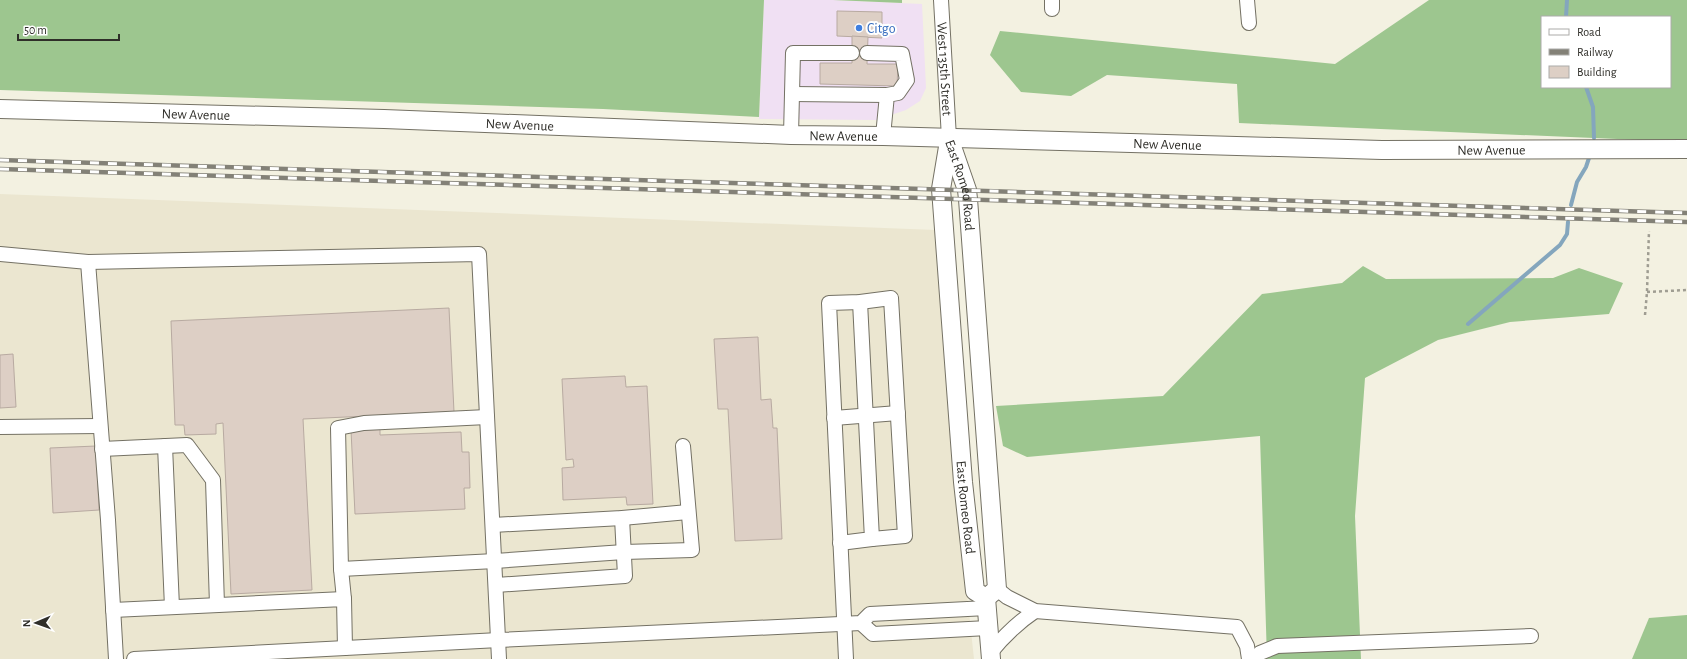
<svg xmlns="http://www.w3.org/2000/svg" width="1687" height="659" font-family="'Alegreya Sans',sans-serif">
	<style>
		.commercial { fill: #f0e0f3 }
		.built { fill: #ebe6d0 }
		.forest { fill: #9dc68f; fill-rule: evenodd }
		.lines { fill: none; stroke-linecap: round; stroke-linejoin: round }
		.stream { stroke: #84a6bd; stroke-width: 4 }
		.building { fill: #ddcfc5; stroke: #b8aaa1 }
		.minor-casing { stroke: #747164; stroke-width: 16 }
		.major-casing { stroke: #747164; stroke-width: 20 }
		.path { stroke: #9f9d92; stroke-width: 2.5; stroke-dasharray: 3 3; stroke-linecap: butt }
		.minor { stroke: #fff; stroke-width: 14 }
		.major { stroke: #fff; stroke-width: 18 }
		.rail-casing { stroke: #838177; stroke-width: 4.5 }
		.rail { stroke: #fff; stroke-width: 3; stroke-dasharray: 9; stroke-linecap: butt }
		.shop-dot { fill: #3f7fe0; stroke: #fff; stroke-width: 1.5 }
		.labels { text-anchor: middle; stroke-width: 4; stroke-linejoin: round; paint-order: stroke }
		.shop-label { font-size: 14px; fill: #366cbe; stroke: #fff; text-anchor: start }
		.street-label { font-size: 14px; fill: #2f2e29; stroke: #fff }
	</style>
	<rect width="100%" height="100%" fill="#f3f1e1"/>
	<polygon class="commercial" points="764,0 833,0 922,4 926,88 920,101 906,110 876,120 759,119"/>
	<polygon class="built" points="0,194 936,230 952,454 974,659 0,659"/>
	<g class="forest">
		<polygon points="0,0 764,0 759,117 603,109 0,90"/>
		<polygon points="833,0 902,0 902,3"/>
		<path d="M1429,0H1687V142L1239,123L1237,84L1107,75L1071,96L1021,92L990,55L1000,31L1335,64ZM1542,17H1670V87H1542Z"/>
		<polygon points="1363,266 1386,279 1553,278 1579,268 1623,283 1609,314 1510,322 1438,340 1365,378 1355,516 1361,659 1267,659 1260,436 1027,457 1003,446 996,406 1163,396 1262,294 1342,283"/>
		<polygon points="1687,615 1687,659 1632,659 1649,618"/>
	</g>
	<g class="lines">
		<g class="stream">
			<polyline points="1566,17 1567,0"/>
			<polyline points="1586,87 1593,107 1594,138"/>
			<polyline points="1571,205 1577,182 1586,167 1590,155"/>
			<polyline points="1468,324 1560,245 1567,234 1568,222"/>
		</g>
	</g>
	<g class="building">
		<polygon points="837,11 882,12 882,38 837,36"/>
		<polygon points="852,36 868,37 867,64 898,64 897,86 820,84 820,63 852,63"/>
		<polygon points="449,308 454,412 303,419 312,590 231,594 223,423 216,424 216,434 185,435 184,425 175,425 171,321"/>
		<polygon points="758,337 761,400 771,399 773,428 777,428 782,539 735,541 728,409 718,409 714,339"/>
		<polygon points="13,354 16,407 0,408 0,355"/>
		<polygon points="625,376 626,387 647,386 653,504 627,505 626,497 563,500 562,468 574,467 573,459 566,460 562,379"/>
		<polygon points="380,429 380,435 461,432 462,452 469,452 470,488 464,488 465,509 355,514 351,430"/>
		<polygon points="96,446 99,510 53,513 50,448"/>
	</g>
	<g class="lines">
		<g class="minor-casing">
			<g id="minor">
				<path id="s1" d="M941,0L949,138"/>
				<polyline points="1052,0 1052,9"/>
				<polyline points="1247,0 1249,23"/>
				<polyline points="867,53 902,54 907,80 898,93 887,95 883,136"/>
				<polyline points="792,94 887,95"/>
				<polyline points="791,135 793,53 852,53"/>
				<polyline points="0,254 88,262 108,520 116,659"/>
				<polyline points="88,262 479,254 499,659"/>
				<polyline points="834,418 898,413"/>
				<polyline points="0,427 100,426"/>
				<polyline points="165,446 172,607"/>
				<polyline points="102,449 187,445 213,480 217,605"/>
				<polyline points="493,525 622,518 688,512"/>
				<polyline points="840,543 872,539 860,302"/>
				<polyline points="341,569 495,561 624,552 692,550 683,446"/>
				<polyline points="496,585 625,576 622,518"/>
				<polyline points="997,589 1007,597 1035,611 1237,627 1247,646 1249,659"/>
				<polyline points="344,599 341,569 338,428 364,423 487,417"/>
				<polyline points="113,610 344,599 345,648"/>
				<polyline points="861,623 873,634 988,628"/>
				<path d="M990,653C1004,636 1017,623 1035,611"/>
				<polyline points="134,659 499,640 861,623 870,614 987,608"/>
				<polyline points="846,659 829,303 860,302 891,298 905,536 872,539"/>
				<polyline points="1255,659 1260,653 1277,646 1531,636"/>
			</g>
		</g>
		<g class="major-casing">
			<g id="major">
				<path id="s2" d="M0,109L384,119L791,135L883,136L1382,150L1687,149"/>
				<path id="s3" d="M949,138L967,190L968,199L997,589L986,598"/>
				<path id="s4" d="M949,141L941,189L963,482L975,591L986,598"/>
				<polyline points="986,598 991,659"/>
			</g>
		</g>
		<g class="path">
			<polyline points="1647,292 1687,290"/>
			<polyline points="1645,315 1647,292 1649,231"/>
		</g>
		<use href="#minor" class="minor"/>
		<use href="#major" class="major"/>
		<g class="rail-casing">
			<g id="rail">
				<polyline points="0,160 1687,213"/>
				<polyline points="0,169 1687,222"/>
			</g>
		</g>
		<use href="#rail" class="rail"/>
	</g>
	<circle class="shop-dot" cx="859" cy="28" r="4"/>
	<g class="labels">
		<g class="shop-label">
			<text x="867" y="33">Citgo</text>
		</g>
		<g class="street-label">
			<text dy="5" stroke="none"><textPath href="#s1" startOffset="69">West 135th Street</textPath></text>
			<text dy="5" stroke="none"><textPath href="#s2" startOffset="196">New Avenue</textPath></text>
			<text dy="5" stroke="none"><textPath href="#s2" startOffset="520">New Avenue</textPath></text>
			<text dy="5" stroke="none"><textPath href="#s2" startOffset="844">New Avenue</textPath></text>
			<text dy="5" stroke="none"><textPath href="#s2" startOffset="1168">New Avenue</textPath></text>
			<text dy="5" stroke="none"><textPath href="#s2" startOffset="1492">New Avenue</textPath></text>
			<text dy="5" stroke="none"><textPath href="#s3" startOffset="49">East Romeo Road</textPath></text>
			<text dy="5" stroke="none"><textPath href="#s4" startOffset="368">East Romeo Road</textPath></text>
		</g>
	</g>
	<rect x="1541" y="16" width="130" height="72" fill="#ffffff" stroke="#acaba9"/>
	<rect x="1549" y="29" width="20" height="6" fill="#ffffff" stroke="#acaba9"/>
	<text x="1577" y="36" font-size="12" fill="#2f2e29">Road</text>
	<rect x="1549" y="49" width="20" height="6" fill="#838177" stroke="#acaba9"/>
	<text x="1577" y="56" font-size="12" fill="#2f2e29">Railway</text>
	<rect x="1549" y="66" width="20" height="12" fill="#ddcfc5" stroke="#acaba9"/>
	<text x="1577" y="76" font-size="12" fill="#2f2e29">Building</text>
	<g transform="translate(36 623) rotate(268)" stroke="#ffffff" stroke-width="3" paint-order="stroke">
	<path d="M0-3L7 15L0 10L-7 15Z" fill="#2f2e29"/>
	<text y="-6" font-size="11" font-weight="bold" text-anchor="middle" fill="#2f2e29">N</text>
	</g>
	<path d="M18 34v6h101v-6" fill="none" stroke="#2f2e29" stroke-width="2"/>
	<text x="24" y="34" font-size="12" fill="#2f2e29" stroke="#ffffff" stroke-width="3" paint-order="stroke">50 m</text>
</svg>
